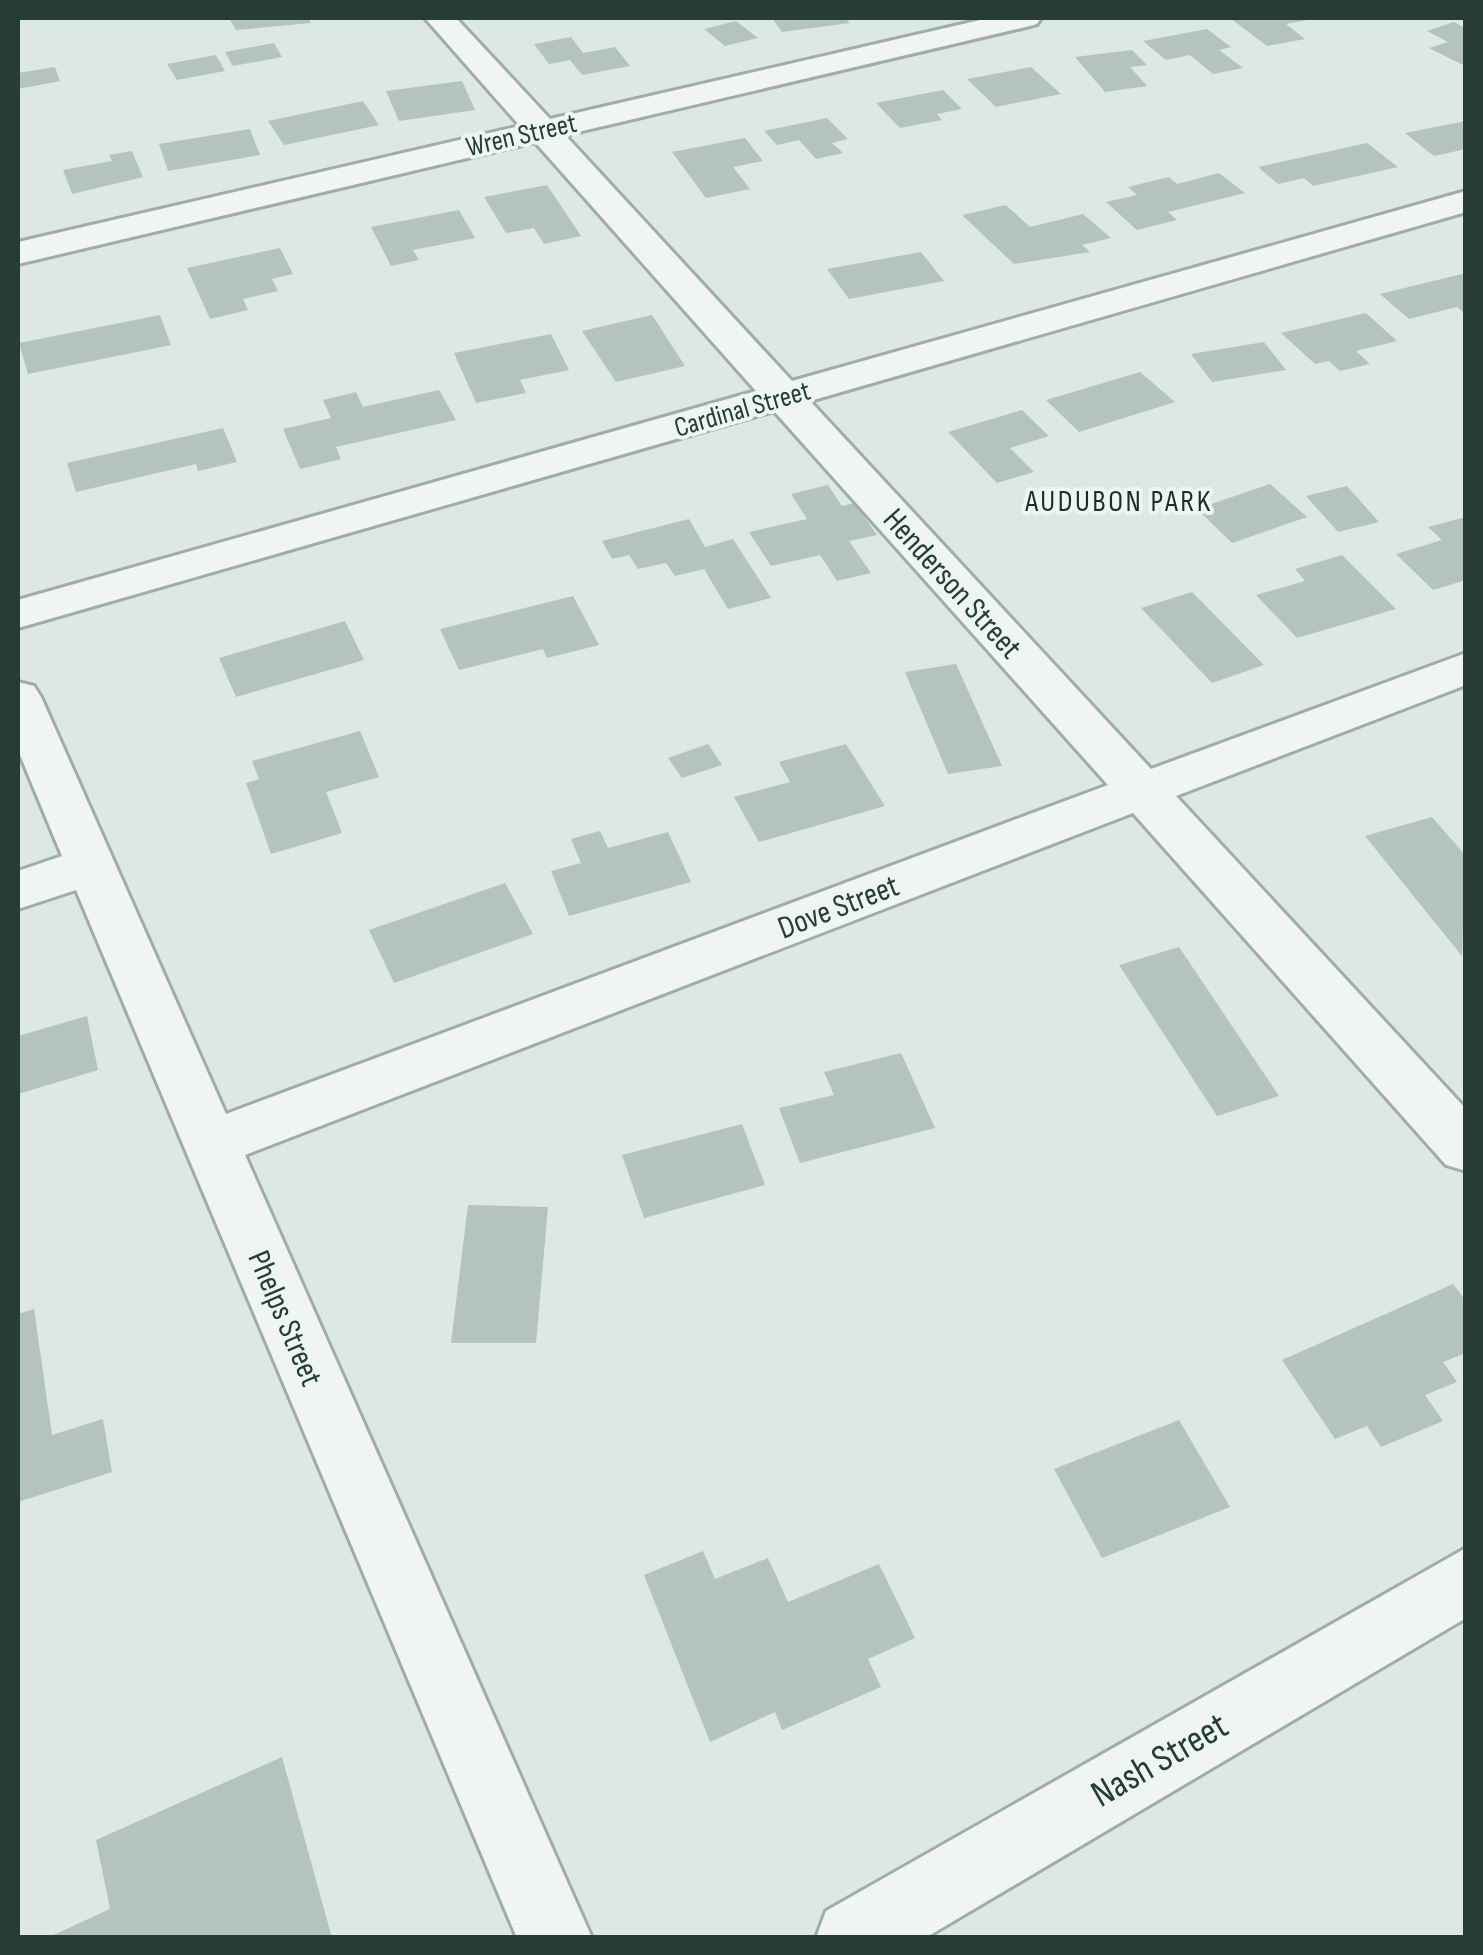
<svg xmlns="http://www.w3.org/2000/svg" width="1483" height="1955" font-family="'Sofia Sans Condensed',sans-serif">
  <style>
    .building { fill: #b5c3bd }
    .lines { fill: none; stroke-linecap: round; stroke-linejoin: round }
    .minor-casing { stroke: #9fada8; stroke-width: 6 }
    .minor { fill: #f0f5f3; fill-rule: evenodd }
    .labels { text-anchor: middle; stroke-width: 8; stroke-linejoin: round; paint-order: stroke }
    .far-street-label { font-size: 28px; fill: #273d34; stroke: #edf5f1 }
    .far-neighbourhood-label { font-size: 30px; letter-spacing: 2.5px; fill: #1a2e26; stroke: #edf5f1 }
    .street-label { font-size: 32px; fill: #273d34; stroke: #edf5f1 }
    .near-street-label { font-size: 38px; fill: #273d34; stroke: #edf5f1 }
  </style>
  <rect width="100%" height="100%" fill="#dde7e3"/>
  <g class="building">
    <polygon points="229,18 308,18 311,23 236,30"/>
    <polygon points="772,18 845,18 850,23 782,32"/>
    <polygon points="1230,18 1312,18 1313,19 1286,24 1305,39 1267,46"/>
    <polygon points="736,21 758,38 725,46 704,29"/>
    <polygon points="1454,22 1466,28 1463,65 1429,48 1448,42 1427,31"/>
    <polygon points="1207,29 1231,47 1219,50 1243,68 1213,74 1190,55 1166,60 1143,41"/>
    <polygon points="571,37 583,53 615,47 630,66 582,75 570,60 549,64 534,44"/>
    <polygon points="274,43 282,57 233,66 225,52"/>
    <polygon points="1132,50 1147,65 1130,67 1147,86 1105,92 1075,57"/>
    <polygon points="216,55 225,71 177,80 167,64"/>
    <polygon points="55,67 60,81 18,89 18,73"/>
    <polygon points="1031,67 1061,94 996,107 967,79"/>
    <polygon points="462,81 475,110 399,121 386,91"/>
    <polygon points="943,90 962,109 937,114 942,120 900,128 876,103"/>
    <polygon points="363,101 379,125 284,145 268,121"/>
    <polygon points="827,118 848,139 832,143 843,153 816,159 799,140 777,145 764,131"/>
    <polygon points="1466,121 1466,149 1434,156 1405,133"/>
    <polygon points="250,129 260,155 168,171 159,144"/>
    <polygon points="745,138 763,161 733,167 750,189 706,198 672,152"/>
    <polygon points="1367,143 1398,167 1313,186 1304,178 1278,184 1258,167"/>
    <polygon points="132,151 143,177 72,194 63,170 112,161 109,155"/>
    <polygon points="1219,173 1245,193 1168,212 1177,220 1137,230 1106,202 1137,195 1128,187 1169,177 1177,184"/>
    <polygon points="547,185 581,236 544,244 534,228 506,233 484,197"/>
    <polygon points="1006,205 1030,227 1083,214 1111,238 1082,245 1090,252 1014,264 962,215"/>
    <polygon points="459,210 475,238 413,250 419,260 391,266 371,227"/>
    <polygon points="280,248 293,274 272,279 278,291 243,299 248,310 210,319 187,268"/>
    <polygon points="921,252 944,281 849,299 827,269"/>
    <polygon points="1466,273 1466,315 1457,307 1409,319 1380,294"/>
    <polygon points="1366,313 1397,341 1356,351 1370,364 1340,371 1329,361 1315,364 1281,333"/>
    <polygon points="160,315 171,345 28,374 19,343"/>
    <polygon points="652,315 685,366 616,382 582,331"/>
    <polygon points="551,334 569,370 520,380 526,393 476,403 454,353"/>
    <polygon points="1264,342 1286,370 1212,382 1191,354"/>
    <polygon points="1140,372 1175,402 1079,432 1046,400"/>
    <polygon points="439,390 456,420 336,447 341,459 300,469 283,429 331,418 323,400 356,392 363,407"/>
    <polygon points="1022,410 1049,436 1010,448 1034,472 997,483 948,432"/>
    <polygon points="223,428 237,462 198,471 196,464 76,492 67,463"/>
    <polygon points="1270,484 1307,517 1232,543 1197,509"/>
    <polygon points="828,485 842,506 855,503 877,535 849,541 871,573 837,581 820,555 771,566 749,532 807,519 791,494"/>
    <polygon points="1347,486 1379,522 1338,532 1306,496"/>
    <polygon points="1466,517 1466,580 1433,590 1396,554 1442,540 1428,527"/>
    <polygon points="689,519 705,547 733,539 771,598 728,609 704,569 675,576 666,563 638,569 629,555 612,559 602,541"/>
    <polygon points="1342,555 1396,609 1297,638 1256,595 1305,581 1295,569"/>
    <polygon points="1192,592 1264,665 1212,683 1141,608"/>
    <polygon points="573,596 599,645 547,658 543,649 459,670 440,629"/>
    <polygon points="345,621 364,660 236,697 219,658"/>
    <polygon points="956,664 1002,766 948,774 905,672"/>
    <polygon points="360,731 379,777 326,792 342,833 271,854 246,783 259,779 252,761"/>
    <polygon points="708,744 722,765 682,778 668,758"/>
    <polygon points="846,744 885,806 759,842 734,797 790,782 779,762"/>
    <polygon points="1432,817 1466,856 1462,956 1365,836"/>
    <polygon points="600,831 608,848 668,832 691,882 569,916 551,871 581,863 571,839"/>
    <polygon points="505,883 533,934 394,983 369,930"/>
    <polygon points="1179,947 1279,1096 1217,1116 1119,965"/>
    <polygon points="87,1016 98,1070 18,1094 18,1036"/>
    <polygon points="901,1053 935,1128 800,1163 779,1108 834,1095 824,1072"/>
    <polygon points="742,1124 765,1185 644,1218 622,1155"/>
    <polygon points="468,1205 548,1207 536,1343 451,1343"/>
    <polygon points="1453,1284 1466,1301 1466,1353 1443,1362 1457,1382 1425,1395 1443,1421 1381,1447 1367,1426 1335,1439 1282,1360"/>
    <polygon points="34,1309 52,1435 103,1419 112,1472 18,1502 18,1314"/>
    <polygon points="1179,1420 1230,1507 1102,1558 1054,1469"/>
    <polygon points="703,1551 715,1579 768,1558 788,1602 879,1564 915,1638 868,1659 881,1687 782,1730 775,1712 710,1742 644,1575"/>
    <polygon points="282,1757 332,1938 47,1938 110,1909 96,1840"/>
  </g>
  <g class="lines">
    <defs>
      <g id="minor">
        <polygon points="425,18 456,18 550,119 989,18 1041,18 1037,24 1026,27 565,135 792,381 1466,191 1466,212 810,401 1151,769 1466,653 1466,685 1176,796 1466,1109 1466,1171 1446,1165 1133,813 245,1155 592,1938 517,1938 76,890 18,909 18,871 62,856 18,750 18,682 34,686 41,697 226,1114 1108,785 774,411 18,628 18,600 756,391 535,142 18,264 18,242 520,126"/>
        <polygon points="1466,1548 1466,1618 925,1938 816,1938 826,1911"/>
      </g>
    </defs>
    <use href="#minor" class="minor-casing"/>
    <use href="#minor" class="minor"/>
  </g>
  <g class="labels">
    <g class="far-street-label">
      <text transform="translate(521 134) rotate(-13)" y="10">Wren Street</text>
      <text transform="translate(742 408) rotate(-16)" y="10">Cardinal Street</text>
    </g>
    <g class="far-neighbourhood-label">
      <text x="1119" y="511">AUDUBON PARK</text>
    </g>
    <g class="street-label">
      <text transform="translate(953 583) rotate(48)" y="11">Henderson Street</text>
      <text transform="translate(838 906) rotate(-21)" y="11">Dove Street</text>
      <text transform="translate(286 1318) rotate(67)" y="11">Phelps Street</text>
    </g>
    <g class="near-street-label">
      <text transform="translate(1159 1759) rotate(-30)" y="13">Nash Street</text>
    </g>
  </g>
  <rect width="1483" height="1955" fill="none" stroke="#273d34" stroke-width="40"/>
</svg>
